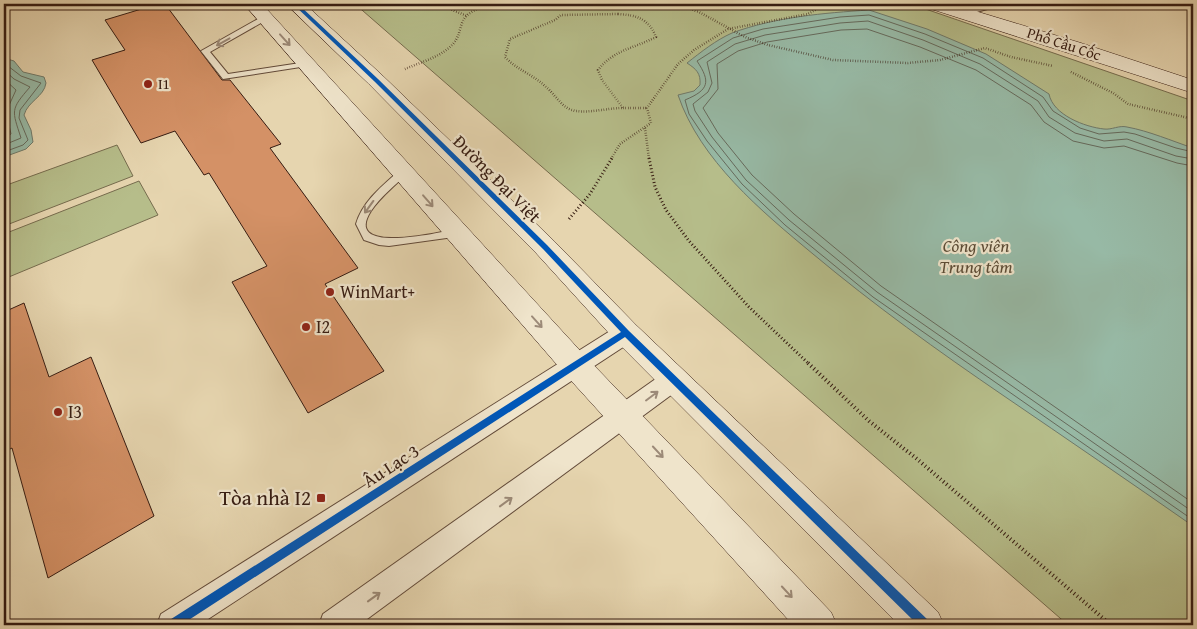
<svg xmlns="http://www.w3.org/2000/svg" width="1197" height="629" font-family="'Gentium Book Plus',serif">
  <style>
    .green { fill: #b6bd8a; stroke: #766c4e }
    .water { fill: #97b9a5; stroke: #707a6a }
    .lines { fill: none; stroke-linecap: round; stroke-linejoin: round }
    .shore { stroke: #666a5c; stroke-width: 1 }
    .building { fill: #d49166; stroke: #361c12 }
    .lane-casing { stroke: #624a39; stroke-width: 2 }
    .street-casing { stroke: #624a39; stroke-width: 2 }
    .secondary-casing { stroke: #361c12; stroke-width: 1 }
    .path-far2 { stroke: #361c12; stroke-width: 2.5; stroke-dasharray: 0.5 2; stroke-linecap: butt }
    .path-far1 { stroke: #361c12; stroke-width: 3; stroke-dasharray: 1 2.5; stroke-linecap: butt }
    .path { stroke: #361c12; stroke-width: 4; stroke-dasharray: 1 3; stroke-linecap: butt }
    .lane { fill: #efe4cb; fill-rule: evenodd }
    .street { fill: #efe4cb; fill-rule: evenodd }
    .secondary { fill: #efe4cb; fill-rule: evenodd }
    .cycleway-casing { stroke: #efe4cb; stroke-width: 3 }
    .cycleway { fill: #0057b8; fill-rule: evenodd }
    .oneway { stroke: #9c8a78 }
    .poi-dot { fill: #8f2418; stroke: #efe4cb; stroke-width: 2 }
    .labels { text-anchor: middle; stroke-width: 4.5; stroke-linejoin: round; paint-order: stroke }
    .far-street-label { font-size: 15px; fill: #361c12; stroke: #efe4cb }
    .far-poi-label { font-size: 15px; fill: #361c12; stroke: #efe4cb; text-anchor: start }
    .street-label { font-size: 18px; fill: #361c12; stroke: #efe4cb }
    .park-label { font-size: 18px; font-style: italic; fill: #5c4c36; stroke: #efe4cb }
    .poi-label { font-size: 18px; fill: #361c12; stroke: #efe4cb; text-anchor: start }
    .near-poi-label { font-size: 21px; fill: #361c12; stroke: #efe4cb; text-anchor: end }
  </style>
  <rect width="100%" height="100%" fill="#e6d5af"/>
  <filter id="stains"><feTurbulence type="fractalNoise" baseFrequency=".004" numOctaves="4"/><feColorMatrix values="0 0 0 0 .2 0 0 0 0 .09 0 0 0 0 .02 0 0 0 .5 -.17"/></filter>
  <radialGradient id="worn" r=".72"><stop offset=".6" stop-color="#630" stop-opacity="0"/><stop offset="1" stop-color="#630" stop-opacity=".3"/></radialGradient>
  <g class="green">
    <polygon points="355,4 911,4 1193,101 1193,625 1068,625"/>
    <polygon points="117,145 133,176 4,226 4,186"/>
    <polygon points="139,181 158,215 4,279 4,234"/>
  </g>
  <g class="water">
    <path d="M 869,10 L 927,29 L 986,54 L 1049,94 C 1053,115 1085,127 1104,129 C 1112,130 1119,125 1127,127 C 1149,131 1172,141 1193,148 L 1193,526 C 1130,482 1067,439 1004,396 C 938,351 874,305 813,254 C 761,211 700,160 678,95 L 694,91 L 700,85 C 701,73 696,69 687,63 C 701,52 716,40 732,33 C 775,17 824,13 869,10 Z"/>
    <path d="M 4,58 L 14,61 L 23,72 L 44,77 L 46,83 C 44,97 28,101 24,115 L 31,130 L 33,142 L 26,149 L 4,157 Z"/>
  </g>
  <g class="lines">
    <g class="shore">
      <polyline points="4,63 21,76 41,83 20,110 19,118 28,140 23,145 4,152"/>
      <path d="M 4,70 L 14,79 L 30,87 C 10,110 12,110 21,138 L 4,145"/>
      <polyline points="4,79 16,90 6,112 11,134 4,138"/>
      <path d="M 1193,152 L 1176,148 L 1135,134 L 1124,132 L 1099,134 L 1080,128 L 1053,111 L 1043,97 L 983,58 L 925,34 L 869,15 L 840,17 L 763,29 L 733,38 L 697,61 C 711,82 709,90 685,100 L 689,114 L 707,141 L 742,184 L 785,225 L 873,297 L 1193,520"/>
      <polyline points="1193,159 1176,156 1127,139 1104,141 1075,133 1049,117 1038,101 980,64 923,40 868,21 840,23 765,35 735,44 707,62 712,83 708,92 693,104 695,111 712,137 746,180 789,220 877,292 1193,512"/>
      <polyline points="1193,166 1177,163 1124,146 1104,148 1073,141 1044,122 1031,105 976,70 920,47 867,29 841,30 767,42 738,51 717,64 718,89 703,108 718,133 752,175 794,214 881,286 1193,503"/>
    </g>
  </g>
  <g class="building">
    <polygon points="158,4 165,4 222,80 230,80 281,144 270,148 358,268 325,284 384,371 308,413 232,282 267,266 209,173 204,175 175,131 141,143 92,60 125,50 105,20"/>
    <polygon points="24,303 49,377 91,357 154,516 48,578 12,448 4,452 4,312"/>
  </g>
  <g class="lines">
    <defs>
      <g id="lane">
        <polygon points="994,4 1005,4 966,15 962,13"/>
        <polygon points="265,15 268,15 268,19 210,52 228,74 307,62 311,64 307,66 223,79 201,51"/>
        <path d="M 403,169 L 408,172 L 406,174 C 395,186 380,197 371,211 C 342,256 441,232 457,229 L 461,230 L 462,233 L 461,236 L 389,246 L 379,245 L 364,240 L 356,224 C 363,201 382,186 400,170 Z"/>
      </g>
      <g id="street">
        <polygon points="626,324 634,326 637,333 634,340 199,625 157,625 161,614 618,326"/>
        <polygon points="673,370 682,373 685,380 682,387 359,625 319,625 323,614 664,373"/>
      </g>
      <g id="secondary">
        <polygon points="244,4 262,4 585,356 831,612 837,625 793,625 565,374"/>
        <polygon points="286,4 305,4 383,76 554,241 636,325 938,612 944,625 899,625 616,341 536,253 369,84"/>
        <polygon points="925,4 952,4 1081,43 1193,80 1193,93 928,8"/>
      </g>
    </defs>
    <use href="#lane" class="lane-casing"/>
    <use href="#street" class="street-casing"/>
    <use href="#secondary" class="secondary-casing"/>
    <g class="path-far2">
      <polyline points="385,4 440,5 467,16"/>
      <polyline points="676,4 699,12 745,37 768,45 833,60 908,63 940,60 985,48 1011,57 1053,66"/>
      <path d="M 618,14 C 637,15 649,19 656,37 C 635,48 613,50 598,70 L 602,80 L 623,108 C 608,108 591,113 576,111 C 562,109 556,95 546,87 C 534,75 517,70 505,57 L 510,39 L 555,20 L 561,15 Z"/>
      <path d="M 405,69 C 421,62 441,57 453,44 C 458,38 459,33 461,26 C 466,7 487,7 503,4"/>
      <polyline points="1071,72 1113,93 1128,104 1193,119"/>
      <polyline points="623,108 647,108"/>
      <polyline points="645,128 649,159"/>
      <polyline points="611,159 620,144 651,123 647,108 678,64 694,50 728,29 808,14 817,9 817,4"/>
    </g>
    <g class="path-far1">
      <polyline points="649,158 655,187 666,210 689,241 749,307 809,364"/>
      <polyline points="569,219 590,194 612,158"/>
    </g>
    <polyline class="path" points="808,363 869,421 917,459 1111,625"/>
    <use href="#lane" class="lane"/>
    <use href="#street" class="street"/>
    <use href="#secondary" class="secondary"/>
    <defs>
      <polygon id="cycleway" points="293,4 298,4 378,79 547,245 629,331 929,621 930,625 918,625 625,337 181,625 167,625 168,621 621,332 543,249 374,81"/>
    </defs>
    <use href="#cycleway" class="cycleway-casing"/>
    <use href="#cycleway" class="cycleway"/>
  </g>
  <defs><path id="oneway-shaft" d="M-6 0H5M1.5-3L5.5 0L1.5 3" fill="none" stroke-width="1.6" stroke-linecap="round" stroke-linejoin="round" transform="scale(1.25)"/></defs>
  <g class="oneway">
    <use href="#oneway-shaft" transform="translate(285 40) rotate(48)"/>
    <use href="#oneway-shaft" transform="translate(223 42) rotate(151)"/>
    <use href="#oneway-shaft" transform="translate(428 201) rotate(49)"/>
    <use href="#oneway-shaft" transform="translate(369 207) rotate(126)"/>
    <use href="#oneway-shaft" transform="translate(537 322) rotate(48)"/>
    <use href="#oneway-shaft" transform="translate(652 396) rotate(-37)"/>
    <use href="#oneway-shaft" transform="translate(658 452) rotate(47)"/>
    <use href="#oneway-shaft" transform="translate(506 502) rotate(-36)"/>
    <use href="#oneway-shaft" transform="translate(787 592) rotate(47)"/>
    <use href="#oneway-shaft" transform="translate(374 597) rotate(-36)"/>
  </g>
  <g class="poi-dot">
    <circle cx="148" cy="84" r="5"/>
    <circle cx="330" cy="292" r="5"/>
    <circle cx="306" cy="327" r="5"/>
    <circle cx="58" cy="412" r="5"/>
    <rect x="316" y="493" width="10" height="10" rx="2.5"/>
  </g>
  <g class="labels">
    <g class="far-street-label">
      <text transform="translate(1064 44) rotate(18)" y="5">Phố Cầu Cốc</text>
    </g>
    <g class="far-poi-label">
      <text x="158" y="89">I1</text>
    </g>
    <g class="street-label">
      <text transform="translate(497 179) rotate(45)" y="6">Đường Đại Việt</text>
      <text transform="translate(391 466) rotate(-33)" y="6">Âu Lạc 3</text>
    </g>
    <g class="park-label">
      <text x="976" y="252">Công viên<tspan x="976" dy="21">Trung tâm</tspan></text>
    </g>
    <g class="poi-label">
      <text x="340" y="298">WinMart+</text>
      <text x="316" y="333">I2</text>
      <text x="68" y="418">I3</text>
    </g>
    <g class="near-poi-label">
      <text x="311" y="505">Tòa nhà I2</text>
    </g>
  </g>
  <rect width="1197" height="629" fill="none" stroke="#e6d5af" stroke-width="20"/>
  <rect x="5" y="5" width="1187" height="619" fill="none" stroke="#361c12" stroke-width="2.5"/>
  <rect x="10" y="10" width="1177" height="609" fill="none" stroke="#361c12"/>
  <rect width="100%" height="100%" filter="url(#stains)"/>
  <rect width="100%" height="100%" fill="url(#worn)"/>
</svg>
